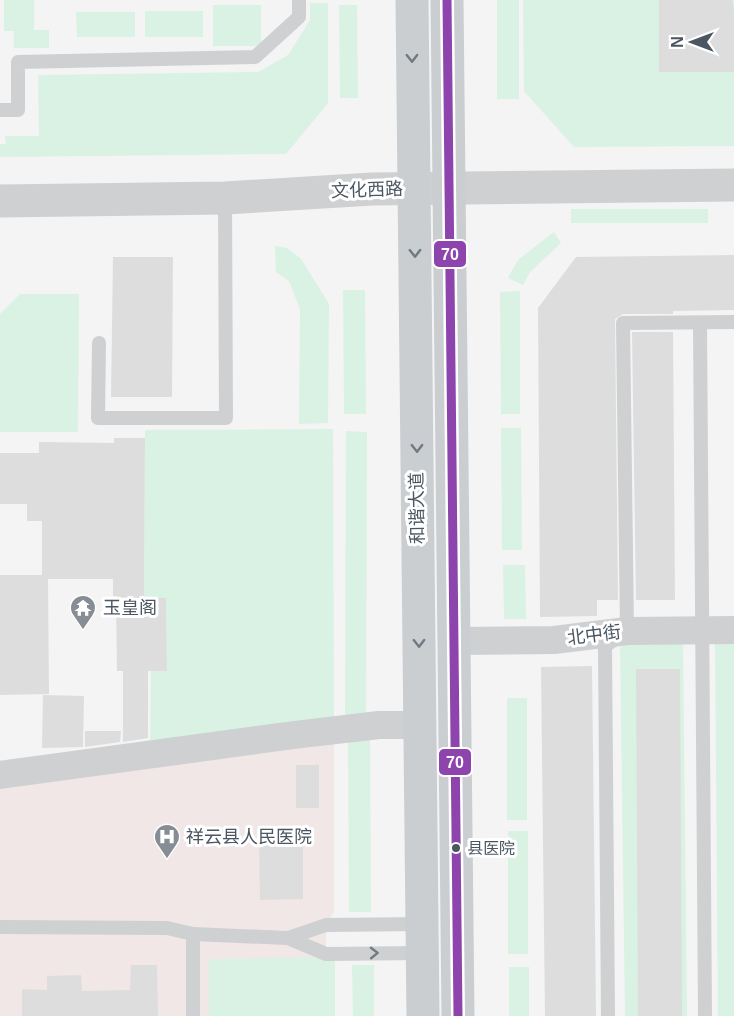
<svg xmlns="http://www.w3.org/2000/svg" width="734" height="1016" font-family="Arial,'Noto Sans SC',sans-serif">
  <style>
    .medical { fill: #f1e7e6 }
    .green { fill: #d9f2e3 }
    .building { fill: #ddddde }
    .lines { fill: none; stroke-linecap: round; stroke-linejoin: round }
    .service { stroke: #ced0d2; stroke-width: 14 }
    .minor { stroke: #ced0d2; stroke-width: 28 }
    .tertiary { stroke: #ced0d2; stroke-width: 33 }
    .primary { stroke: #caced1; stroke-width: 33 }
    .bus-1-casing { stroke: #fff; stroke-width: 14 }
    .bus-1 { stroke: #8e44ad; stroke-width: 9 }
    .oneway { stroke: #707a83 }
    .oneway2 { stroke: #727b83 }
    .bus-dot { fill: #4a5661; stroke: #fff; stroke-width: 2 }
    .labels { text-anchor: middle; stroke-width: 6; stroke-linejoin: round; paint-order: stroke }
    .bus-label { font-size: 16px; fill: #4a5661; stroke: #fff; text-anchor: start }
    .street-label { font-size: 18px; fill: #4a5661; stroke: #fff }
    .poi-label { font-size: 18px; fill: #4a5661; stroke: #fff; text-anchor: start }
    .line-badge { stroke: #fff; stroke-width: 2 }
    .badge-label { font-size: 16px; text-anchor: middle; font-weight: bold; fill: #fff }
  </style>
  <rect width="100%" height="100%" fill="#f4f4f4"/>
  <polygon class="medical" points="334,741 334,912 326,925 326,953 335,1016 0,1016 0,788"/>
  <g class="green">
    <polygon points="4,0 34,0 34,30 49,30 49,48 14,48 14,31 4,31"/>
    <rect x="497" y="0" width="22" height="99"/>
    <polygon points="523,0 734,0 734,146 574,147 524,91"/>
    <polygon points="310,3 328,3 328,103 286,154 0,157 0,144 6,144 5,136 39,136 38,75 258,72 288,55 310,20"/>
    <rect x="213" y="5" width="48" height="41"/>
    <polygon points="339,5 357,5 358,98 340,98"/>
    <rect x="145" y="11" width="58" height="26"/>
    <polygon points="76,12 135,12 135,37 77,37"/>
    <rect x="571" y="209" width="137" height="14"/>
    <polygon points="554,232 561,243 530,272 523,285 508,278 518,260"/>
    <polygon points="275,246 287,248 301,259 329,304 328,423 299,424 300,309 289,281 276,272"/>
    <polygon points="343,290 365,290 366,414 344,414"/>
    <polygon points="520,291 520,414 501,414 500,292"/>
    <polygon points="20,294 79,294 78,432 0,432 0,314"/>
    <polygon points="501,428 521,428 522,550 502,550"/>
    <polygon points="333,429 334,717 150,747 151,671 167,671 166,599 144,597 145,430"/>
    <polygon points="346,431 367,432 366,716 345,716"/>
    <polygon points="503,565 525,565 526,619 504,619"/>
    <polygon points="683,640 687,1016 625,1016 620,641"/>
    <polygon points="734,641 734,1016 718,1016 715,642"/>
    <rect x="507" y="698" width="20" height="122"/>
    <polygon points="348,738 370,738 371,912 349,912"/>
    <rect x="508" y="831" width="20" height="123"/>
    <polygon points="335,957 335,1016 209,1016 209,959"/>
    <polygon points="352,965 374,965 374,1016 353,1016"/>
    <rect x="509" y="967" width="20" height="49"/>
  </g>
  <g class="building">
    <polygon points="659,0 732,0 734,12 734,72 659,72"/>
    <polygon points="734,255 734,310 673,311 673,314 623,314 615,319 618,600 597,600 597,616 540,617 538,308 576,257"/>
    <polygon points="113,257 173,257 172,397 111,397"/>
    <polygon points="632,332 673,332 675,600 636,600"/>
    <polygon points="114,438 145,438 144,598 166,598 167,671 148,671 148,738 123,742 123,671 117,671 116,596 113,596 113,579 48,579 49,694 0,695 0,575 42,575 42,521 27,521 27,504 0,504 0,453 39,453 39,442 114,443"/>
    <polygon points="592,666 596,1016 545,1016 541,667"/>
    <polygon points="636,669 680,669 682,1016 638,1016"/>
    <polygon points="43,695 84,696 83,747 42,748"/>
    <polygon points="85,731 121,731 120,742 85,747"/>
    <rect x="296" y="765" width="23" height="43"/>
    <polygon points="259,830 303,830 303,899 260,900"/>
    <polygon points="131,965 157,965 158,1016 22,1016 22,989 47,990 47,976 81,975 82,991 130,990"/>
  </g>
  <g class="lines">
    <g class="service">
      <polyline points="0,110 18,110 18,62 255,57 299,17 299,0"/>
      <polyline points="700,323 705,1016"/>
      <polyline points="99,343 98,418 226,418 225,198"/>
      <polyline points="0,927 167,928 193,934 288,938 326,954 422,953"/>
      <polyline points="193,934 193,1016"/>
      <polyline points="288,938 326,925 422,924"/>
      <polyline points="608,1016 605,646 627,631 623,323 734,322"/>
    </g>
    <g class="minor">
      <polyline points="454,641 554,640 627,631 734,630"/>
      <polyline points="0,775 294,735 379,725 420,725"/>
    </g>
    <polyline class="tertiary" points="0,201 225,198 372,189 734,185"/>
    <g class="primary">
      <polyline points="412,0 423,1016"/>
      <polyline points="447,0 458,1016"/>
    </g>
    <defs>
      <polyline id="bus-1" points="447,0 458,1016"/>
    </defs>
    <use href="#bus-1" class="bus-1-casing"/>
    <use href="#bus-1" class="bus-1"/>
  </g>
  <defs><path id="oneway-chevron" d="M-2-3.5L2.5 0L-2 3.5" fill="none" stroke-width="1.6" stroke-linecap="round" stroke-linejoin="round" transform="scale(1.5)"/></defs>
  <g class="oneway">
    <use href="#oneway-chevron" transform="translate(412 58) rotate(89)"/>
    <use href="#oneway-chevron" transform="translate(415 253) rotate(89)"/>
    <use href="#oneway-chevron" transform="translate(417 448) rotate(89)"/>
    <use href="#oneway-chevron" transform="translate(419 643) rotate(89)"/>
  </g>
  <use class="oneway2" href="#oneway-chevron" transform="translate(374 953) rotate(-1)"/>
  <defs>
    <symbol id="temple-pin" viewBox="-11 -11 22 30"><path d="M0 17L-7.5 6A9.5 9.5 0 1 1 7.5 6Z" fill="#868d94" stroke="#fff"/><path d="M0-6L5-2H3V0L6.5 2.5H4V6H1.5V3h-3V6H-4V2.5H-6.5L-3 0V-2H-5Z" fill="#fff"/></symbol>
    <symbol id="hospital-pin" viewBox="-11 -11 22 30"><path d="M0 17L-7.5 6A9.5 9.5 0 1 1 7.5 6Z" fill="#868d94" stroke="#fff"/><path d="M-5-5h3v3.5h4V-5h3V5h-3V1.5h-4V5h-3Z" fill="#fff"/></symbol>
  </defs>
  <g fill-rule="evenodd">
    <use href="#temple-pin" x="68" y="593" width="30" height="40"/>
    <use href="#hospital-pin" x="152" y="822" width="30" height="40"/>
  </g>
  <circle class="bus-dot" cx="456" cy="848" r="5"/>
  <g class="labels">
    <g class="bus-label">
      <text x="467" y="854">县医院</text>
    </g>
    <g class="street-label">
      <text transform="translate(367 190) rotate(-2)" y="6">文化西路</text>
      <text transform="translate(417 508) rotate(-91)" y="6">和谐大道</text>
      <text transform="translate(594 635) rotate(-7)" y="6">北中街</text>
    </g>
    <g class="poi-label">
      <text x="103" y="614">玉皇阁</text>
      <text x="186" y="843">祥云县人民医院</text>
    </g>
  </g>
  <g class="line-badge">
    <rect x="433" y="240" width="34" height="28" rx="6" fill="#8e44ad"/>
    <rect x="438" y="748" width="34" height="28" rx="6" fill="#8e44ad"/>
  </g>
  <g class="badge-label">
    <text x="450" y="260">70</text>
    <text x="455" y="768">70</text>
  </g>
  <g transform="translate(692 42) rotate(270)" stroke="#ffffff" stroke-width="4.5" paint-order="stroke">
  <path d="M0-4.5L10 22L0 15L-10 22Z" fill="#4a5661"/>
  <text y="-9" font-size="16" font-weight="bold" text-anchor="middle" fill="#4a5661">N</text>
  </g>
</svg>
